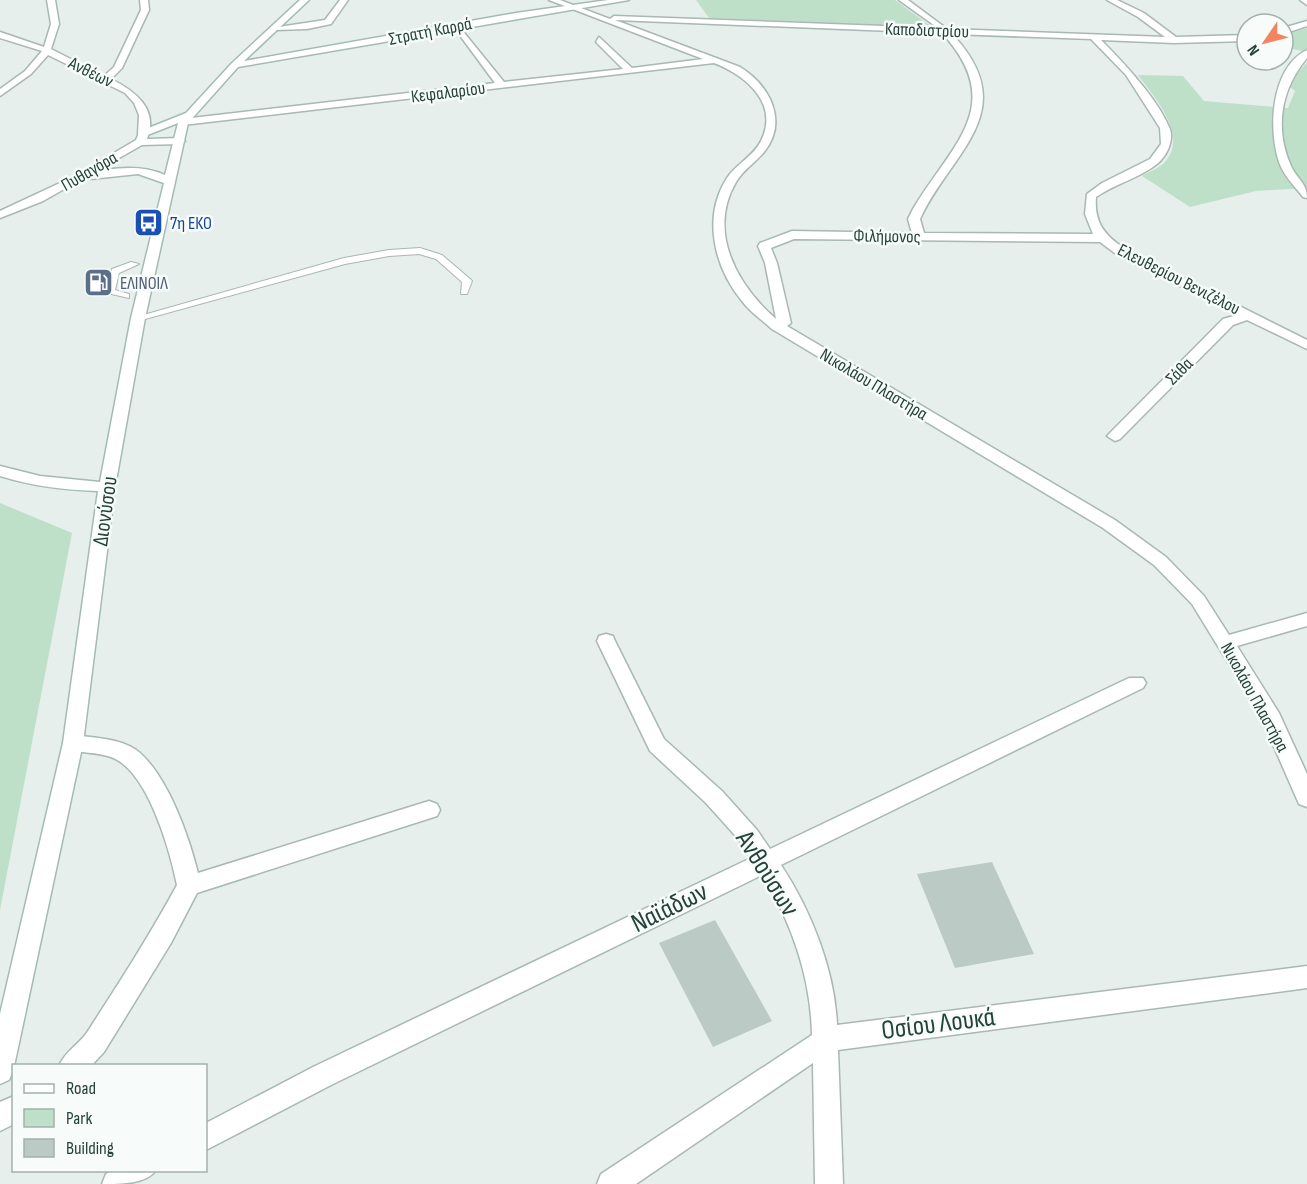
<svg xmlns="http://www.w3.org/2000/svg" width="1307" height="1184" font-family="'Sofia Sans Condensed',sans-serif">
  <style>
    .green { fill: #bfe0c8 }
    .building { fill: #bbcac4 }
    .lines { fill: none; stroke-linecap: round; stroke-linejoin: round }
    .lane-casing { stroke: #a8b8b2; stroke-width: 2 }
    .street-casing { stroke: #a8b8b2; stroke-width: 3 }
    .secondary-casing { stroke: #a4bbb3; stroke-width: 3 }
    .lane { fill: #fff; fill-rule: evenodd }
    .street { fill: #fff; fill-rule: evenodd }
    .secondary { fill: #fff; fill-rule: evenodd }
    .labels { text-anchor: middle; stroke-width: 5; stroke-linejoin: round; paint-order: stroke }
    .far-street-label { font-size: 18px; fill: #24423a; stroke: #f7fbf9 }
    .far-transit-label { font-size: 18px; fill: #164399; stroke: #f7fbf9; text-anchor: start }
    .far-service-label { font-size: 18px; fill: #4e5e75; stroke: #f7fbf9; text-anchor: start }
    .street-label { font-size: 22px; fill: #24423a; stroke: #f7fbf9 }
    .near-street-label { font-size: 27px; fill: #24423a; stroke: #f7fbf9 }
  </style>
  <rect width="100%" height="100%" fill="#e6efeb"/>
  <g class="green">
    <polygon points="696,0 895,0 932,27 709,18"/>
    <polygon points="1307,28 1307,52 1283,47 1283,35"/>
    <path d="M 1307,62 L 1307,188 L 1256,191 L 1190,207 L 1142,176 C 1148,172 1157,169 1163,164 C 1191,137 1154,97 1138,75 L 1183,76 L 1204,101 L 1288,108 L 1295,91 L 1287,85 Z"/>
    <polygon points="0,503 72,533 0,910"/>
  </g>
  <g class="building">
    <polygon points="109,272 104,293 86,295 90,274"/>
    <polygon points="992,862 1034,954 955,968 917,874"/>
    <polygon points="715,920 772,1021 713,1047 659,943"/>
  </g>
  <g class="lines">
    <defs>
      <g id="lane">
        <polygon points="420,248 442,255 470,279 472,281 467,294 461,294 462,282 436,259 419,254 389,256 345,264 138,321 133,318 344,258 389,250"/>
        <polygon points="131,262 139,264 119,273 115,290 129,294 129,298 107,293 105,291 112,269"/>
      </g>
      <g id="street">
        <path d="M 47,0 L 55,0 L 59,24 L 51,49 L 104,76 L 114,67 L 141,10 L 140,0 L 148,0 L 149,10 L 122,68 L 111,79 C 135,91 159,109 147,139 L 180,138 L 185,141 L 180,144 L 142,145 L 43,201 L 0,218 L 0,211 L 77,175 L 136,140 L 138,135 L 139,115 L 134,103 L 125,93 L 48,55 L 31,74 L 0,96 L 0,89 L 25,71 L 42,51 L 0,38 L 0,32 L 44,47 L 51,24 Z"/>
        <polygon points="340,0 348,0 331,24 307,29 276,30 272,28 325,20"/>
        <path d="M 549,0 L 560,0 L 610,19 L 614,16 L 938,28 L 899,0 L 908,0 L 947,29 L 1165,37 L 1138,17 L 1107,0 L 1117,0 L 1144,13 L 1176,37 L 1247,35 L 1247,41 L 1174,43 L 1101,40 C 1123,62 1157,98 1169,127 C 1175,139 1167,156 1157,164 C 1139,178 1115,184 1096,197 C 1094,222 1104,235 1124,248 L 1307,340 L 1307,349 L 1247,320 L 1233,325 L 1120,439 L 1115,441 L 1107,436 L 1223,319 L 1237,315 L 1116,254 L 1100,242 L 794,239 L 771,248 L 777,263 L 791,323 L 787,326 L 1115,520 L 1166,557 L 1204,596 L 1229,635 L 1307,613 L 1307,626 L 1237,646 L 1279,713 L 1307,774 L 1307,807 L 1299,804 L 1260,715 L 1192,604 L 1154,565 L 1103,528 L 772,329 C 762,320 750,312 742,301 C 714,267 702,217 727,178 C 736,164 754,156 761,141 C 780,103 745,75 714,63 L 183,125 L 178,122 L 183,119 L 495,83 L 453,26 L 457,24 L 504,82 L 623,69 L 596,42 L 599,37 L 632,68 L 703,59 ZM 615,20 L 942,33 C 1009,106 950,146 913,209 L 908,219 L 912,233 L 792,231 L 760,243 L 758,246 L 765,263 L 776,319 C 737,285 707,232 736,182 C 743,170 756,162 764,152 C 789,121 769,85 740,67 ZM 952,34 L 1091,39 L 1126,75 L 1160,128 L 1161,144 L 1150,159 L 1102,183 L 1087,194 L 1085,214 L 1093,234 L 924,233 L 920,219 C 950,153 1025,111 952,34 Z"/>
        <polygon points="1300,0 1307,0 1307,5"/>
        <polygon points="1307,21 1307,26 1283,34 1283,28"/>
        <path d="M 1307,50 L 1307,58 C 1281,89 1274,128 1291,166 C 1297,179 1307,183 1307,198 L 1303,197 C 1296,188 1286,178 1281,167 C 1267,135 1270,67 1307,50 Z"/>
        <path d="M 606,634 L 613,636 L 615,641 L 664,739 L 722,791 L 757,830 L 770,849 L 1129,678 L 1143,678 L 1146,683 L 1143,688 L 781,865 C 811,910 835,971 837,1025 L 1307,966 L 1307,988 L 838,1050 L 843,1184 L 815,1184 L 813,1063 L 636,1184 L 597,1184 L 601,1174 L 812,1035 C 811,979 792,922 762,875 L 331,1085 L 206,1150 L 206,1123 L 313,1067 L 751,858 L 741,842 L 706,803 L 650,751 L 597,641 L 599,636 Z"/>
        <path d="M 73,735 C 94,738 123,738 140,753 C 169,779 189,837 198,873 L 429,801 L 437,804 L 440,810 L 437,816 L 197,893 L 171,943 L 104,1052 L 91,1066 L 59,1066 C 65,1051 80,1044 88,1031 C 119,983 150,935 177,885 C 170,851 148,770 111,757 C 97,752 80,753 66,749 L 63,743 L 66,737 Z"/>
        <polygon points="14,1096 14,1124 0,1131 0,1102"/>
        <path d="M 113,1170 L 156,1170 C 147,1184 121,1184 102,1184 L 106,1174 Z"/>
      </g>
      <path id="secondary" d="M 300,0 L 309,0 L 244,61 L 516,13 L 608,0 L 629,0 L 238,67 L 188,123 L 145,318 L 115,487 L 83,743 L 13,1071 L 9,1080 L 0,1084 L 0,1014 L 63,743 L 98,491 C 65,490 32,486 0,476 L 0,466 L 40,476 L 100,482 L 131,318 L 164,183 L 138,174 L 81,180 L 76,177 L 81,174 C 110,169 138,163 165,175 L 178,123 L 145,136 L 140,133 L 141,131 L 186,113 L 232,63 Z"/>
    </defs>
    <use href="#lane" class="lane-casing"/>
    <use href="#street" class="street-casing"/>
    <use href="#secondary" class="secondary-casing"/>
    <use href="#lane" class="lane"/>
    <use href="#street" class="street"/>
    <use href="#secondary" class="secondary"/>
  </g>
  <defs>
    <symbol id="bus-square" viewBox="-11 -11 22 22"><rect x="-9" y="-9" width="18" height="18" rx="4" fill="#1a4fb4" stroke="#f7fbf9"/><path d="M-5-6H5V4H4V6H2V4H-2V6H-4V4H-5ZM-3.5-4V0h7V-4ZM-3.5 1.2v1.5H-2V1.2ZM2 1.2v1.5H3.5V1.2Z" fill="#fff"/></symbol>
    <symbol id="fuel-square" viewBox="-11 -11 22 22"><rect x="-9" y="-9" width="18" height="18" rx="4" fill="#5c6f8a" stroke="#f7fbf9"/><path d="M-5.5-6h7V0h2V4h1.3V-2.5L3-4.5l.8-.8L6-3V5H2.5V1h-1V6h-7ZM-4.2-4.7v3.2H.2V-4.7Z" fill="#fff"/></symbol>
  </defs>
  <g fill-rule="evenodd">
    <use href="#bus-square" x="132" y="206" width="33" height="33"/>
    <use href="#fuel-square" x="82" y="266" width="33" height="33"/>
  </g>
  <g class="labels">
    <g class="far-street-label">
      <text transform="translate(927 30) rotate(2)" y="6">Καποδιστρίου</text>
      <text transform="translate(430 31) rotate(-11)" y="6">Στρατή Καρρά</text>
      <text transform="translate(91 72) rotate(26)" y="6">Ανθέων</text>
      <text transform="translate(448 92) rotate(-7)" y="6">Κεφαλαρίου</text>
      <text transform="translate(89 171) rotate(-30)" y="6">Πυθαγόρα</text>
      <text transform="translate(887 236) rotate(1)" y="6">Φιλήμονος</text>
      <text transform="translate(1179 279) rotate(27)" y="6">Ελευθερίου Βενιζέλου</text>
      <text transform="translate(1179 371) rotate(-45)" y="6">Σάθα</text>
      <text transform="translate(874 384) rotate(31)" y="6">Νικολάου Πλαστήρα</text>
      <text transform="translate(1255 697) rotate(61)" y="6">Νικολάου Πλαστήρα</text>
    </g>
    <g class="far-transit-label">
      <text x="170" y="229">7η ΕΚΟ</text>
    </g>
    <g class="far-service-label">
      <text x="120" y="289">ΕΛΙΝΟΙΛ</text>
    </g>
    <g class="street-label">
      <text transform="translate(104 511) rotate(-82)" y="8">Διονύσου</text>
    </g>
    <g class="near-street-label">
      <text transform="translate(768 873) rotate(58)" y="9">Ανθούσων</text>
      <text transform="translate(669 907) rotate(-26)" y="9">Ναϊάδων</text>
      <text transform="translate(938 1023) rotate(-7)" y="9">Οσίου Λουκά</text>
    </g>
  </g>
  <rect x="12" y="1064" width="195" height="108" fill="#f7fbf9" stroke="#a3b1ad" stroke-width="1.5"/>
  <rect x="24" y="1084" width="30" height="9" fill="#ffffff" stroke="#a3b1ad" stroke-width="1.5"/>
  <text x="66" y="1094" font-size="18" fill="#24423a">Road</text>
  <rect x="24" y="1109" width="30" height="18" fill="#bfe0c8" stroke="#a3b1ad" stroke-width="1.5"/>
  <text x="66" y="1124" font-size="18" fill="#24423a">Park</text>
  <rect x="24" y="1139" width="30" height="18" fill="#bbcac4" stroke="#a3b1ad" stroke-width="1.5"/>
  <text x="66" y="1154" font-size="18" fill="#24423a">Building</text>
  <g transform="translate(1265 42) rotate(235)"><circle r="28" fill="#f7fbf9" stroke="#a3b1ad" stroke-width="1.5"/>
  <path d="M0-4.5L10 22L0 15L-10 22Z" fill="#f4845f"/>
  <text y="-9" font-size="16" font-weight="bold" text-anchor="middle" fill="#24423a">N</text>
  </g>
</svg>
